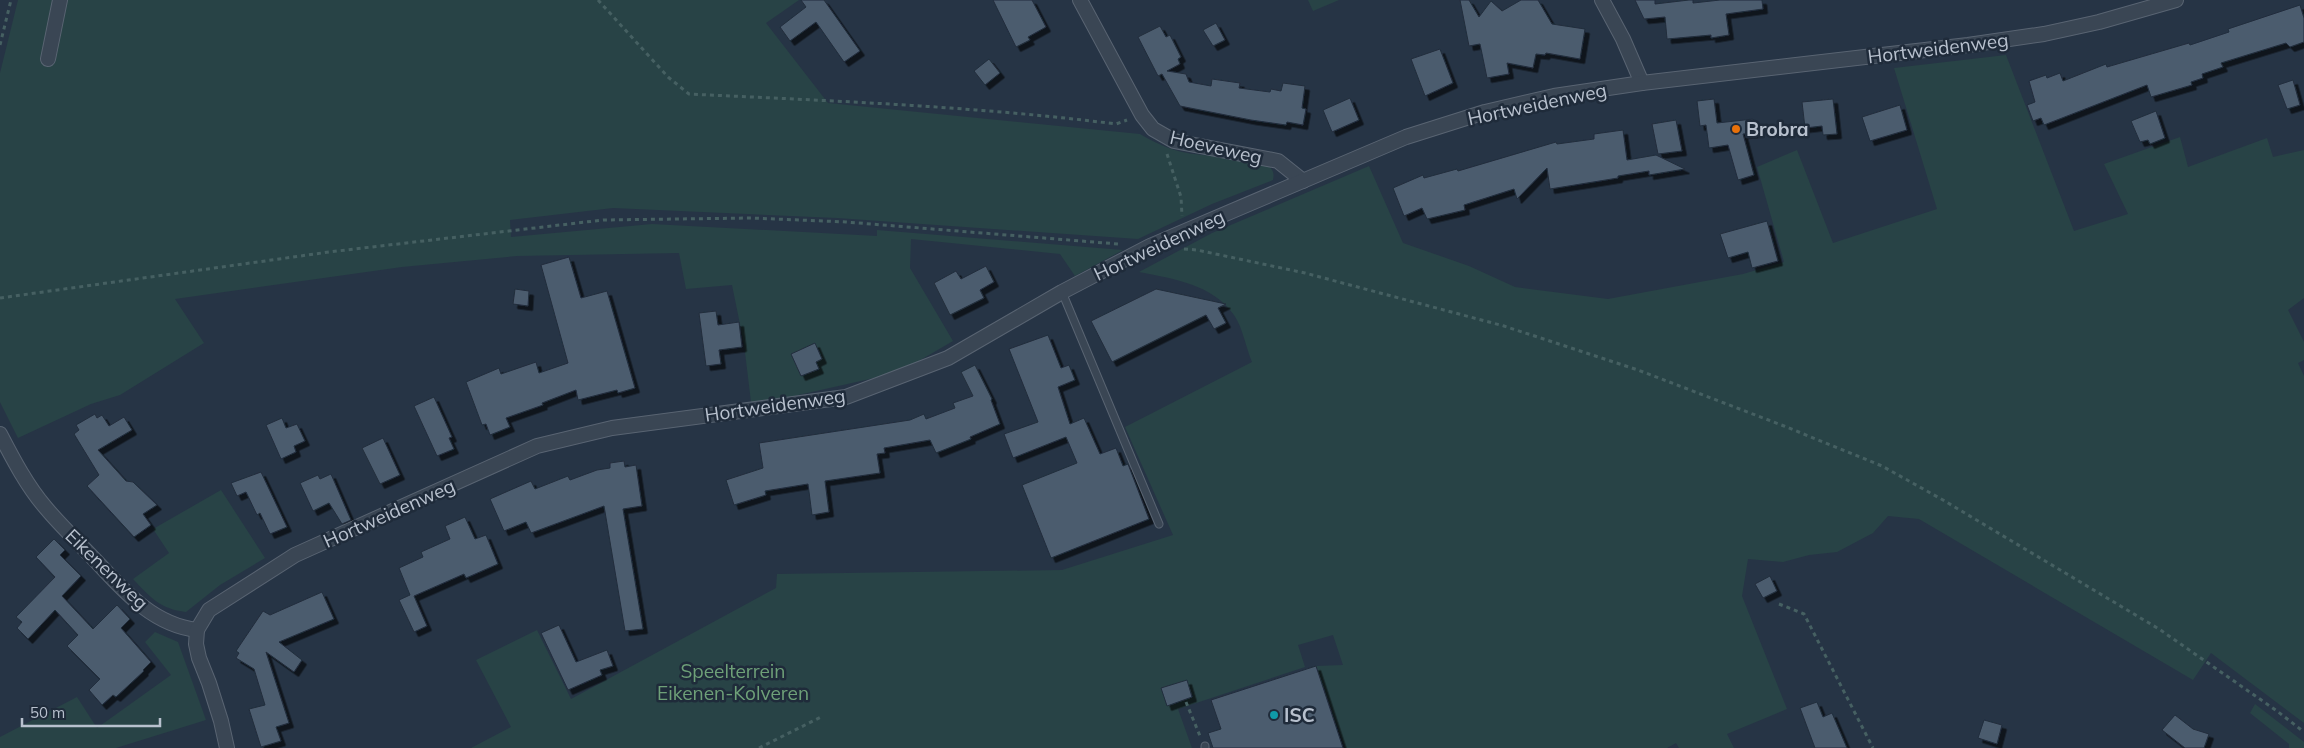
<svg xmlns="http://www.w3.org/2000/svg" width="2304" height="748" font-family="Mulish,sans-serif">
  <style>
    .green { fill: #284346 }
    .building { fill: #4c5b6e; stroke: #212d3c; filter: url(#shadow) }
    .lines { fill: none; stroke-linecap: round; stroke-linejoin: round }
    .lane-casing { stroke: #596472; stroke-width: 9 }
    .street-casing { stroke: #596472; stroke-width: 16 }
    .path { stroke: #466062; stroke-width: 3; stroke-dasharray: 4 4; stroke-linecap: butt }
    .lane { stroke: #3a4654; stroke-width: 7 }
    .street { stroke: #3a4654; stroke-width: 14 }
    .food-dot { fill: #e8710a; stroke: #1f2b3a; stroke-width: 2 }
    .culture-dot { fill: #0f9aa8; stroke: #1f2b3a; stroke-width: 2 }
    .labels { text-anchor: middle; stroke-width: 5; stroke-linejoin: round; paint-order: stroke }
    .street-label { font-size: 19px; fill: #b8c1ce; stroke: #1f2b3a }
    .poi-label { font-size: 19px; font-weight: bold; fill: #b8c1ce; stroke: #1f2b3a; text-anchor: start }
    .park-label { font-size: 19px; fill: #6ea078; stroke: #1f2b3a }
  </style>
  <defs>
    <filter id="shadow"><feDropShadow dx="4.5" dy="4.5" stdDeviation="0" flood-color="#0009"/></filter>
  </defs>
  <rect width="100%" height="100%" fill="#263445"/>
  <g class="green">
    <path d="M 18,0 L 799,0 L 766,23 L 828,103 L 1140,134 C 1154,142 1166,148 1182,152 C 1202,157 1255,156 1269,167 C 1274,170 1274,175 1273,180 L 1212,204 L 1138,239 L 837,218 L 613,208 L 510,220 L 511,237 L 652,224 L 877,236 L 877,230 L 1123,250 L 1075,276 L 1060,254 L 911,239 L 910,268 L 953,341 L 917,362 L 883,376 L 785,398 L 751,402 L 744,344 L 732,285 L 686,289 L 679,253 L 517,256 L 402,267 L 175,299 L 204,343 L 120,395 L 91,404 L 18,438 L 0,402 L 0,73 Z"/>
    <polygon points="1308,0 1339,0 1313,11"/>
    <path d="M 2006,55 L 2074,231 L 2128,214 L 2104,164 L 2180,137 L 2188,167 L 2267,138 L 2273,157 L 2304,150 L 2304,298 L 2288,310 L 2304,342 L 2304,360 L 2298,363 L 2304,376 L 2304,723 L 2211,653 L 2193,680 L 1919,519 L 1888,516 L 1873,533 L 1837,552 L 1809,555 L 1783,562 L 1748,559 L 1742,596 L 1787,709 L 1727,734 L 1734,748 L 1679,748 L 1676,743 L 1667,748 L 1345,748 L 1316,666 L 1343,665 L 1333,635 L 1298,645 L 1305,667 L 1178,709 L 1192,748 L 471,748 L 511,727 L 476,660 L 537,630 L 571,699 L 776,588 L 777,574 L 1062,570 L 1173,535 L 1125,427 L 1252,362 C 1246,348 1243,328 1234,315 C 1212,284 1174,279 1139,272 L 1212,233 L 1369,166 L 1403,243 L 1469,266 L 1515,287 L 1608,299 L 1743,274 L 1784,262 L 1757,167 L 1797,150 L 1833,243 L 1937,209 L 1894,68 Z"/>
    <path d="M 221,490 L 265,558 L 220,585 L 186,612 C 160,609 150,597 133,579 L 169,553 L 153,529 Z"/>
    <polygon points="155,632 178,642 206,720 116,748 0,748 0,737 77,697 97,728 171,675 145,642"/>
    <polygon points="2255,704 2304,742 2304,748 2289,748 2289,744 2250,713"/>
  </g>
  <g class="building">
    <polygon points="801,0 824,0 860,51 844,62 816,22 790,41 780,27 806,7"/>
    <polygon points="993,0 1032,0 1046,27 1028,37 1030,40 1016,47"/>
    <polygon points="1460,0 1469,0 1479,17 1491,1 1502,11 1521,0 1538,0 1552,24 1585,29 1580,59 1546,53 1545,55 1536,54 1533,68 1507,63 1509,74 1487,78 1480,44 1469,46"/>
    <polygon points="1635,0 1655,0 1655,4 1689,0 1693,0 1693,3 1720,0 1762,0 1763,9 1726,14 1729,35 1711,38 1711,35 1667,39 1665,17 1644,19"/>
    <polygon points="2300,5 2304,18 2304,42 2290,47 2286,43 2221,63 2223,67 2202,74 2203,78 2191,82 2192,85 2151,97 2147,85 2044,125 2041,118 2033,121 2027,105 2035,102 2029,81 2046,75 2047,78 2060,73 2063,81 2106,64 2107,67 2189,43 2190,45 2229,32 2228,29"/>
    <polygon points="1216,23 1225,40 1213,46 1203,30"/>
    <polygon points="1160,26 1166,37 1170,35 1181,57 1178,59 1180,64 1167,71 1186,74 1189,82 1211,86 1212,79 1240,83 1239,88 1270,92 1271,89 1281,91 1283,83 1305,86 1302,108 1306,109 1303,125 1287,122 1286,125 1251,120 1180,106 1162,74 1158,76 1138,37"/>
    <polygon points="1440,49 1453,83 1425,96 1411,59"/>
    <polygon points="989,59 1000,73 985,85 974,71"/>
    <polygon points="2293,80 2300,105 2287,109 2278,85"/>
    <polygon points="1350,98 1359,120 1332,132 1323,110"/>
    <polygon points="1714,99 1717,123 1753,119 1754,133 1743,134 1754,175 1738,180 1728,145 1709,148 1706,125 1700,126 1697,101"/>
    <polygon points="1833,99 1837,134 1823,135 1822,126 1805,128 1802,102"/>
    <polygon points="1900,105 1907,130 1870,141 1862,117"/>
    <polygon points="2156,111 2165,138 2150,144 2148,140 2140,142 2131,121"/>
    <polygon points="1676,120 1682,151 1658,154 1652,124"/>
    <polygon points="1623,130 1627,160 1656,155 1685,169 1649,175 1649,171 1618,176 1618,178 1550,189 1547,168 1517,199 1514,189 1464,205 1465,210 1427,219 1422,208 1404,216 1393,188 1423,175 1424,178 1457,169 1458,171 1556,142 1557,144 1594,139 1594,134"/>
    <polygon points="1767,221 1778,261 1752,268 1748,252 1728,258 1720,234"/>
    <polygon points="569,257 581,298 607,291 635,388 618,393 617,390 578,400 576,390 542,403 543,405 506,418 510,427 490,435 486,424 482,425 466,382 499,368 501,374 536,362 539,373 568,363 541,265"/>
    <polygon points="986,266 994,282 980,290 984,298 950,315 934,283 956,271 961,279"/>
    <polygon points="515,289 529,291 528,306 513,304"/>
    <polygon points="1156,289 1226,304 1218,308 1226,323 1214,329 1206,315 1112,362 1091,321"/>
    <polygon points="716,311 718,325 739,322 742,347 719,350 721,364 706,366 699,313"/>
    <polygon points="1048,335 1061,368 1069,365 1075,380 1058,387 1070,424 1084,418 1100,454 1116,448 1123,466 1128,464 1149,519 1051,558 1022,485 1077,463 1066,437 1013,458 1004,434 1038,422 1009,349"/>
    <polygon points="815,343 822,359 816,362 819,369 801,376 791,354"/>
    <polygon points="975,365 992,399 991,400 1000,424 970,437 971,439 936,453 930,440 884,448 885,453 877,454 880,473 825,481 829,512 812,515 808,484 765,491 766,495 734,505 726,480 763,468 759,443 910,420 924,414 926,419 955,408 953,403 973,396 961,372"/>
    <polygon points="434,397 452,437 449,438 454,449 437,456 414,406"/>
    <polygon points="95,414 97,418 102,415 109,426 124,417 132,430 98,450 126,481 133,482 157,505 143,514 151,525 134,537 87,486 99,475 74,434 79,430 76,425"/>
    <polygon points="282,418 286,428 297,424 305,441 294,446 296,452 281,459 266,425"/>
    <polygon points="383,438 400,475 380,484 362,448"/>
    <polygon points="624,461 625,467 636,465 642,506 623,509 643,629 625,631 604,506 531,533 526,522 504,531 490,499 531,481 535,489 568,476 570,480 597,470 610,468 610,463"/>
    <polygon points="261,472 287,527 270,534 260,513 257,515 246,492 237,496 231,483"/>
    <polygon points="331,474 351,520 342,524 329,503 313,511 300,483 318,475 320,479"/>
    <polygon points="465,517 475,539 486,535 498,564 466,578 464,574 414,596 427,626 414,632 399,600 410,595 399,568 423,557 421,552 450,539 445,526"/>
    <polygon points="54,539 65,550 60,555 81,576 62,596 93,629 117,605 130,619 121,628 151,662 143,670 144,671 116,697 113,695 102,705 89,690 100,679 67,646 78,635 55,610 28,639 17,628 22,622 16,617 55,577 36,557"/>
    <polygon points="1770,576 1777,591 1763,598 1755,584"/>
    <polygon points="322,592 334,619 279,642 302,660 294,672 266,652 289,723 276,727 281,741 261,747 249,709 265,705 254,669 236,658 239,653 236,651 263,611 270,615"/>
    <polygon points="559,625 576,662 607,650 613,666 600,670 602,675 568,690 541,633"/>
    <polygon points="1316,666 1343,748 1213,748 1208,733 1221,729 1211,700"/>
    <polygon points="1187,680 1192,697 1167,706 1161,688"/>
    <polygon points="1817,702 1823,717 1832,713 1847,748 1815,748 1800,708"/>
    <polygon points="2175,715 2193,729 2209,734 2204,748 2185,748 2162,730"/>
    <polygon points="1984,720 2002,725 1997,744 1978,738"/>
  </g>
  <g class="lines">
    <defs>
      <g id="lane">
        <polyline points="1062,292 1159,524"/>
        <polyline points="1205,746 1205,748"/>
      </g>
      <g id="street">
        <polyline points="1080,0 1142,115 1153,129 1174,141 1278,161 1303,181"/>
        <polyline points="1602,0 1623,39 1642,83"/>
        <polyline points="48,59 60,0"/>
        <path d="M 0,434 C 13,459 27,486 46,508 C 61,526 79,543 96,561 C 124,591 153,625 197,630"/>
        <polyline points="227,748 221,721 209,683 199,658 196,644 197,630 209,610 295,555 537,446 612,428 846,397 948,358 1062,292 1150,246 1406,137 1485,112 1554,96 1642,83 1968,45 2044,34 2099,22 2176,0"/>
      </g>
    </defs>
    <use href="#lane" class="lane-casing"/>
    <use href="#street" class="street-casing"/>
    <g class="path">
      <path d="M 598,0 L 668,77 L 689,94 C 832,101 974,106 1116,124 L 1127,120"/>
      <polyline points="0,45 11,0"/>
      <polyline points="1167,154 1181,197 1182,216"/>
      <polyline points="1184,249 1197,250 1305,273 1504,326 1638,370 1784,426 1882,466 1943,500 2159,629 2277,711 2304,732"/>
      <polyline points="0,298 329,252 603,220 751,218 846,222 1118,244"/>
      <polyline points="1779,604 1804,614 1873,748"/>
      <polyline points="1186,702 1200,736"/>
      <polyline points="759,748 823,716"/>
    </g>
    <use href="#lane" class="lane"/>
    <use href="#street" class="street"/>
  </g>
  <circle class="food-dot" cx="1736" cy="129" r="5"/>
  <circle class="culture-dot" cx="1274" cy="715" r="5"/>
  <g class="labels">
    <g class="street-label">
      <text transform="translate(1938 48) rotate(-7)" y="7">Hortweidenweg</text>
      <text transform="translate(1537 104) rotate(-12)" y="7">Hortweidenweg</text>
      <text transform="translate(1216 147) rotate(13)" y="7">Hoeveweg</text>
      <text transform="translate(1159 245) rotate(-25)" y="7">Hortweidenweg</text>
      <text transform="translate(775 405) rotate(-8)" y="7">Hortweidenweg</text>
      <text transform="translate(389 513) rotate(-24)" y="7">Hortweidenweg</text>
      <text transform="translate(107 569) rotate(44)" y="7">Eikenenweg</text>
    </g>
    <g class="poi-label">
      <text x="1746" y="136">Brobra</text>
      <text x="1284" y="722">ISC</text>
    </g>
    <g class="park-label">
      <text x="733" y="678">Speelterrein<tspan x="733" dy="22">Eikenen-Kolveren</tspan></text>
    </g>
  </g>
  <path d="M22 718v8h138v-8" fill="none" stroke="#b8c1ce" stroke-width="2.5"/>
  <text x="30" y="718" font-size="15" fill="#b8c1ce" stroke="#1f2b3a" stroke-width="4" paint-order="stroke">50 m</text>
</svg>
